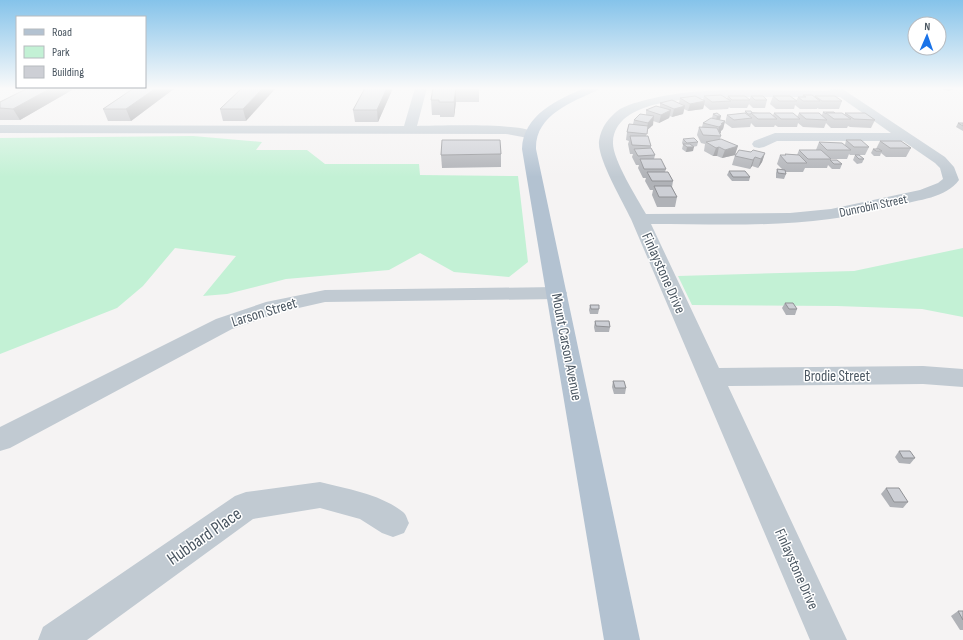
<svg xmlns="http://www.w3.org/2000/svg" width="963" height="640" font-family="'Sofia Sans Condensed',sans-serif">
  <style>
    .green { fill: #c3f1d5 }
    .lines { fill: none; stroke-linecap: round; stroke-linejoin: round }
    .minor { fill: #c1cad2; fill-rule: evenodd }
    .major { fill: #b3c2d1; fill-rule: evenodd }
    .wall { fill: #b0b2b7 }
    .shaded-wall { fill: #909195 }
    .building { fill: #cdcfd5; stroke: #909195 }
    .labels { text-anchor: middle; stroke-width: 3; stroke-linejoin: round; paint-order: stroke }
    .far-street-label { font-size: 13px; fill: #4a5661; stroke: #fff }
    .street-label { font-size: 15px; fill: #4a5661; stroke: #fff }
    .near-street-label { font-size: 18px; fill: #4a5661; stroke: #fff }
  </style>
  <rect width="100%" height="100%" fill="#f5f3f3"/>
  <g class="green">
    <polygon points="193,136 262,142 256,150 307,150 325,164 419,164 420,175 518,176 528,262 509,277 454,272 420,253 389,270 286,279 227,294 203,296 236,256 175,248 143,286 117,308 0,354 0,138"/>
    <polygon points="963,248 963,317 922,309 837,306 692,305 678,276 854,271"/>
  </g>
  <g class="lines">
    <g class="minor">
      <path d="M 415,88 L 427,88 L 417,126 C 435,126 528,122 537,134 L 535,137 C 526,139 515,135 506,134 L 0,133 L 0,125 L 404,126 Z"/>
      <path d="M 829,88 L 841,88 L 945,157 L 954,167 L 959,180 C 946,198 918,200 898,205 C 876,209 853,216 830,219 C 771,227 710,224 651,224 L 719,368 L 923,366 L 963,369 L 963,387 L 923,384 L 728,386 L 847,640 L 810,640 L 631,219 C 623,202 597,158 599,141 C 601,127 609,117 620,109 C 631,103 646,100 658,97 C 714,86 773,91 830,91 ZM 726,97 L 840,97 L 891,133 L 775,133 L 754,141 L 752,144 L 754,147 L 759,148 L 764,147 L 777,141 L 903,141 L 935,163 L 940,168 L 943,179 L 938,183 L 920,190 L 831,209 L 790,213 L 646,214 C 637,198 612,159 613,142 C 615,98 694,99 726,97 Z"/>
      <polygon points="557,287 564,289 567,293 564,297 557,299 325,302 281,312 232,329 10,448 0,451 0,427 216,319 266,302 325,290"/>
      <path d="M 320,482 C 348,489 380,494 403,512 C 406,514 407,519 409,523 L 404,533 L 393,537 L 382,533 L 360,519 L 320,508 L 253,519 L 87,640 L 38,640 L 43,627 L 235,496 L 246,492 Z"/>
    </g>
    <path class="major" d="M 585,88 L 600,88 L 598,90 C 572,102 535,115 536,149 L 640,640 L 604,640 L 522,149 C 523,115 558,99 585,88 Z"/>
  </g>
  <g class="wall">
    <polygon points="134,88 175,88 131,121 108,121 103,109"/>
    <polygon points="242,88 246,121 223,121 220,109"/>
    <polygon points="393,88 378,122 355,122 353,110"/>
    <polygon points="433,88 479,88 479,102 456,102 454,117 440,117 440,115 432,115 431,100"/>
    <polygon points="942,88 955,88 954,89 948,91 941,89"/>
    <polygon points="72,90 20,120 0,120 0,102"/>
    <polygon points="803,95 814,97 815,96 842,101 839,109 819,109 817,108 817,109 800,109 795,105 794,109 776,109 770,104 773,96 796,101 798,97 802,97"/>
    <polygon points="704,96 727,98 728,96 749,100 751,96 767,100 765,108 753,108 749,104 747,108 730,108 729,107 728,109 710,110 704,105 703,109 688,111 684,109 683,114 672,117 670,116 669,118 659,123 653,121 653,125 647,130 646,136 651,146 651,148 655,155 654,159 666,169 665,172 673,181 672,187 677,197 675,207 657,207 652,195 653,190 650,190 645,181 646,178 643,178 638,168 639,165 636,165 632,157 633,154 630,154 628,144 629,141 626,140 627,132 633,124 634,120 646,115 646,110 660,107 660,103 679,103 680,98 703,100"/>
    <polygon points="745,111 773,115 774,113 797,117 799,113 822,115 823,112 835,113 845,115 845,113 875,120 871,128 850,127 848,126 847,128 831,128 826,123 824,128 803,127 798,123 797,127 778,127 775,125 774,127 755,127 751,123 750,127 732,128 725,123 727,115 745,113"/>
    <polygon points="717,113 720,120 725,121 723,129 721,131 720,133 721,136 720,139 736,154 751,152 765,153 762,162 758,168 752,166 750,169 732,165 735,155 722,158 717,156 713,156 704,151 705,144 701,143 697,135 699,127 702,127 703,123 712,118 713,114"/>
    <polygon points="958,123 963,123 963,131 956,127"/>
    <polygon points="683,139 698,142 697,146 693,147 693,151 686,152 682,149 683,145 682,143"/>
    <polygon points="846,140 869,147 865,155 859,155 864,159 862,163 857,164 853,160 855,155 858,155 850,155 849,154 847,159 831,159 830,160 842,164 840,169 832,169 828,165 827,168 805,168 803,172 785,172 786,174 784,179 776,178 776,173 777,169 782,169 777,164 780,155 785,155 785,154 797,155 799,150 816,150 819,142 845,145"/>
    <polygon points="880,141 911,148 906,157 886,157 881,153 880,156 874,156 871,153 873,149 876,149"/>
    <polygon points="501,154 501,167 442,168 441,155"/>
    <polygon points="729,171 750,177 749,181 732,181 727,175"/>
    <polygon points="785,303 797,309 795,315 786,315 782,308"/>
    <polygon points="590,305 599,309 598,314 590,314 589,310"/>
    <polygon points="595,321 610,327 609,332 595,332 594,327"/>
    <polygon points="613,381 626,388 625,394 614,394 612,387"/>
    <polygon points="899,451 915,458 910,464 899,463 895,457"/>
    <polygon points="886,488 908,502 903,508 890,507 881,494"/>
    <polygon points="958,611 963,611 963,630 960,630 951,616"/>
  </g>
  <g class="shaded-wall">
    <polygon points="51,88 71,88 72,90 20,120 13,109"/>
    <polygon points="156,88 175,88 131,121 126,109"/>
    <polygon points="263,88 276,88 246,121 243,109"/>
    <polygon points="387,88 393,88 378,122 377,110"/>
    <polygon points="456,88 456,102 454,117 454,102"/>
    <polygon points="950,88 955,88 954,89 948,91"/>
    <polygon points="705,101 703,109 688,111 690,104"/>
    <polygon points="685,106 683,114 672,117 674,109"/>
    <polygon points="671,110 669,118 659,123 661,115"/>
    <polygon points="654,116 653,125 646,131 648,123"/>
    <polygon points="717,116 721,116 720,120 716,120"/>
    <polygon points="725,121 723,129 721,131 721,133 717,135 719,127 721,124"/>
    <polygon points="738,146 735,155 722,158 725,150"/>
    <polygon points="687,147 694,147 693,151 686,152"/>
    <polygon points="719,147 717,156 713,156 716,148"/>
    <polygon points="765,153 762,162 758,168 761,159"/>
    <polygon points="755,157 752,166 750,169 753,160"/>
  </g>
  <g class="building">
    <polygon points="28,88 51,88 13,109 0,108 0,102"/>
    <polygon points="134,88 156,88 126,109 103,109"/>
    <polygon points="242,88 263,88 243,109 220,109"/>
    <polygon points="365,88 387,88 377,110 353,110"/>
    <polygon points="433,88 456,88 454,102 439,102 439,100 431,100"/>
    <polygon points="721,95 731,101 712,102 704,96"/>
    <polygon points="803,95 812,95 820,101 803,101 798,97 806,97"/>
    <polygon points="695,96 705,101 690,104 680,98"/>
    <polygon points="728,96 745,96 750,100 732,100"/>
    <polygon points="751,96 763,96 767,100 755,100"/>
    <polygon points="773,96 790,96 797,101 779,101"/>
    <polygon points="815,96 835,96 842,101 822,101"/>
    <polygon points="672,100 685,106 674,109 660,103"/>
    <polygon points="656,106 671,110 661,115 646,110"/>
    <polygon points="745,111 751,111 752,113 751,113 751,114 748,114"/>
    <polygon points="823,112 834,112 835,113 826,113 826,114"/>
    <polygon points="717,113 721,116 717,116 713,114"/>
    <polygon points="745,113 752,118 734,120 727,115"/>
    <polygon points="751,113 770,113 777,119 758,119"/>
    <polygon points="774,113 793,113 800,119 781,119"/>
    <polygon points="799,113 819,113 827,120 806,119"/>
    <polygon points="826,113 842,113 851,119 834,119"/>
    <polygon points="845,113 865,113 875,120 854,119"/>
    <polygon points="640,114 654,116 648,123 634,120"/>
    <polygon points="711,118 725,121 721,124 723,124 719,127 703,123"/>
    <polygon points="958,123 963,123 963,126"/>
    <polygon points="629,124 648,126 647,134 627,132"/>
    <polygon points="699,127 717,128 721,136 703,135"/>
    <polygon points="630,136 648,136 651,146 632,145"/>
    <polygon points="694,138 698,142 687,143 683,139"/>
    <polygon points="721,139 738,146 725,150 719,147 716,148 706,142"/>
    <polygon points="442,140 500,140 501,154 441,155"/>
    <polygon points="846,140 861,140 869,147 854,147"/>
    <polygon points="880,141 901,141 911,148 890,148"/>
    <polygon points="819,142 842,143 851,150 827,150"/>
    <polygon points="683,144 690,144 694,147 687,147"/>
    <polygon points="651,148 655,155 638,156 634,149"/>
    <polygon points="873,149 879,149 882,151 876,151"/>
    <polygon points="739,150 751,152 753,150 765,153 761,159 755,157 753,160 735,156"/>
    <polygon points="799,150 821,150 831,159 808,159"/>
    <polygon points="785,154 799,155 807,163 787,163 780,155 786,155"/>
    <polygon points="855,155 859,155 864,159 859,159"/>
    <polygon points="640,159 661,159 666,169 644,169"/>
    <polygon points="830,160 837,160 842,164 834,164"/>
    <polygon points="777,169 785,170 786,174 778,173"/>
    <polygon points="729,171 745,171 750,177 733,177"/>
    <polygon points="647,172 668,172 673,181 652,181"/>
    <polygon points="654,186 671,186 677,197 659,197"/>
    <polygon points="785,303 793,303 797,309 789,309"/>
    <polygon points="590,305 599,305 599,309 591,309"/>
    <polygon points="595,321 609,321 610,327 596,326"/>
    <polygon points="613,381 624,381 626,388 615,388"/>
    <polygon points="899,451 910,451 915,458 903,458"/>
    <polygon points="886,488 899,488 908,502 894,502"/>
    <polygon points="958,611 963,611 963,620"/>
  </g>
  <linearGradient id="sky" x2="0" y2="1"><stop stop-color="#85c3ea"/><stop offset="0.5" stop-color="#fafafa"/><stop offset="1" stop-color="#fafafa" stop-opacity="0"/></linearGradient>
  <rect width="963" height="177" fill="url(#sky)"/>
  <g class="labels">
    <g class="far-street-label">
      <text transform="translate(873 205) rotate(-12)" y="5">Dunrobin Street</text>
    </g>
    <g class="street-label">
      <text transform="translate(664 273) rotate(66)" y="5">Finlaystone Drive</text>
      <text transform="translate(264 312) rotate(-17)" y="5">Larson Street</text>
      <text transform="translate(567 347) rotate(79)" y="5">Mount Carson Avenue</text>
      <text x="837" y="381">Brodie Street</text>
      <text transform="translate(797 569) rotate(66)" y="5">Finlaystone Drive</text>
    </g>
    <g class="near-street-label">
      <text transform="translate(204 536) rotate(-35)" y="6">Hubbard Place</text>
    </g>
  </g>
  <rect x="16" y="16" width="130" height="72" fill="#ffffff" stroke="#b7bbc0"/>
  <rect x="24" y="29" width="20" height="6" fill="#b3c2d1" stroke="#b7bbc0"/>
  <text x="52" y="36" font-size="12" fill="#4a5661">Road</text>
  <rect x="24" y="46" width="20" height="12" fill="#c3f1d5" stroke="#b7bbc0"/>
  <text x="52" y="56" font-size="12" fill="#4a5661">Park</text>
  <rect x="24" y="66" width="20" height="12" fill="#cdcfd5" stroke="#b7bbc0"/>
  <text x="52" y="76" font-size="12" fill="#4a5661">Building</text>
  <g transform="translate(927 36) rotate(2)"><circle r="19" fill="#ffffff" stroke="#b7bbc0"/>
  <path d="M0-3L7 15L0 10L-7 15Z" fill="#1a73e8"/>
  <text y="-6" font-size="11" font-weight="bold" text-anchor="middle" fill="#4a5661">N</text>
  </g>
</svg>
